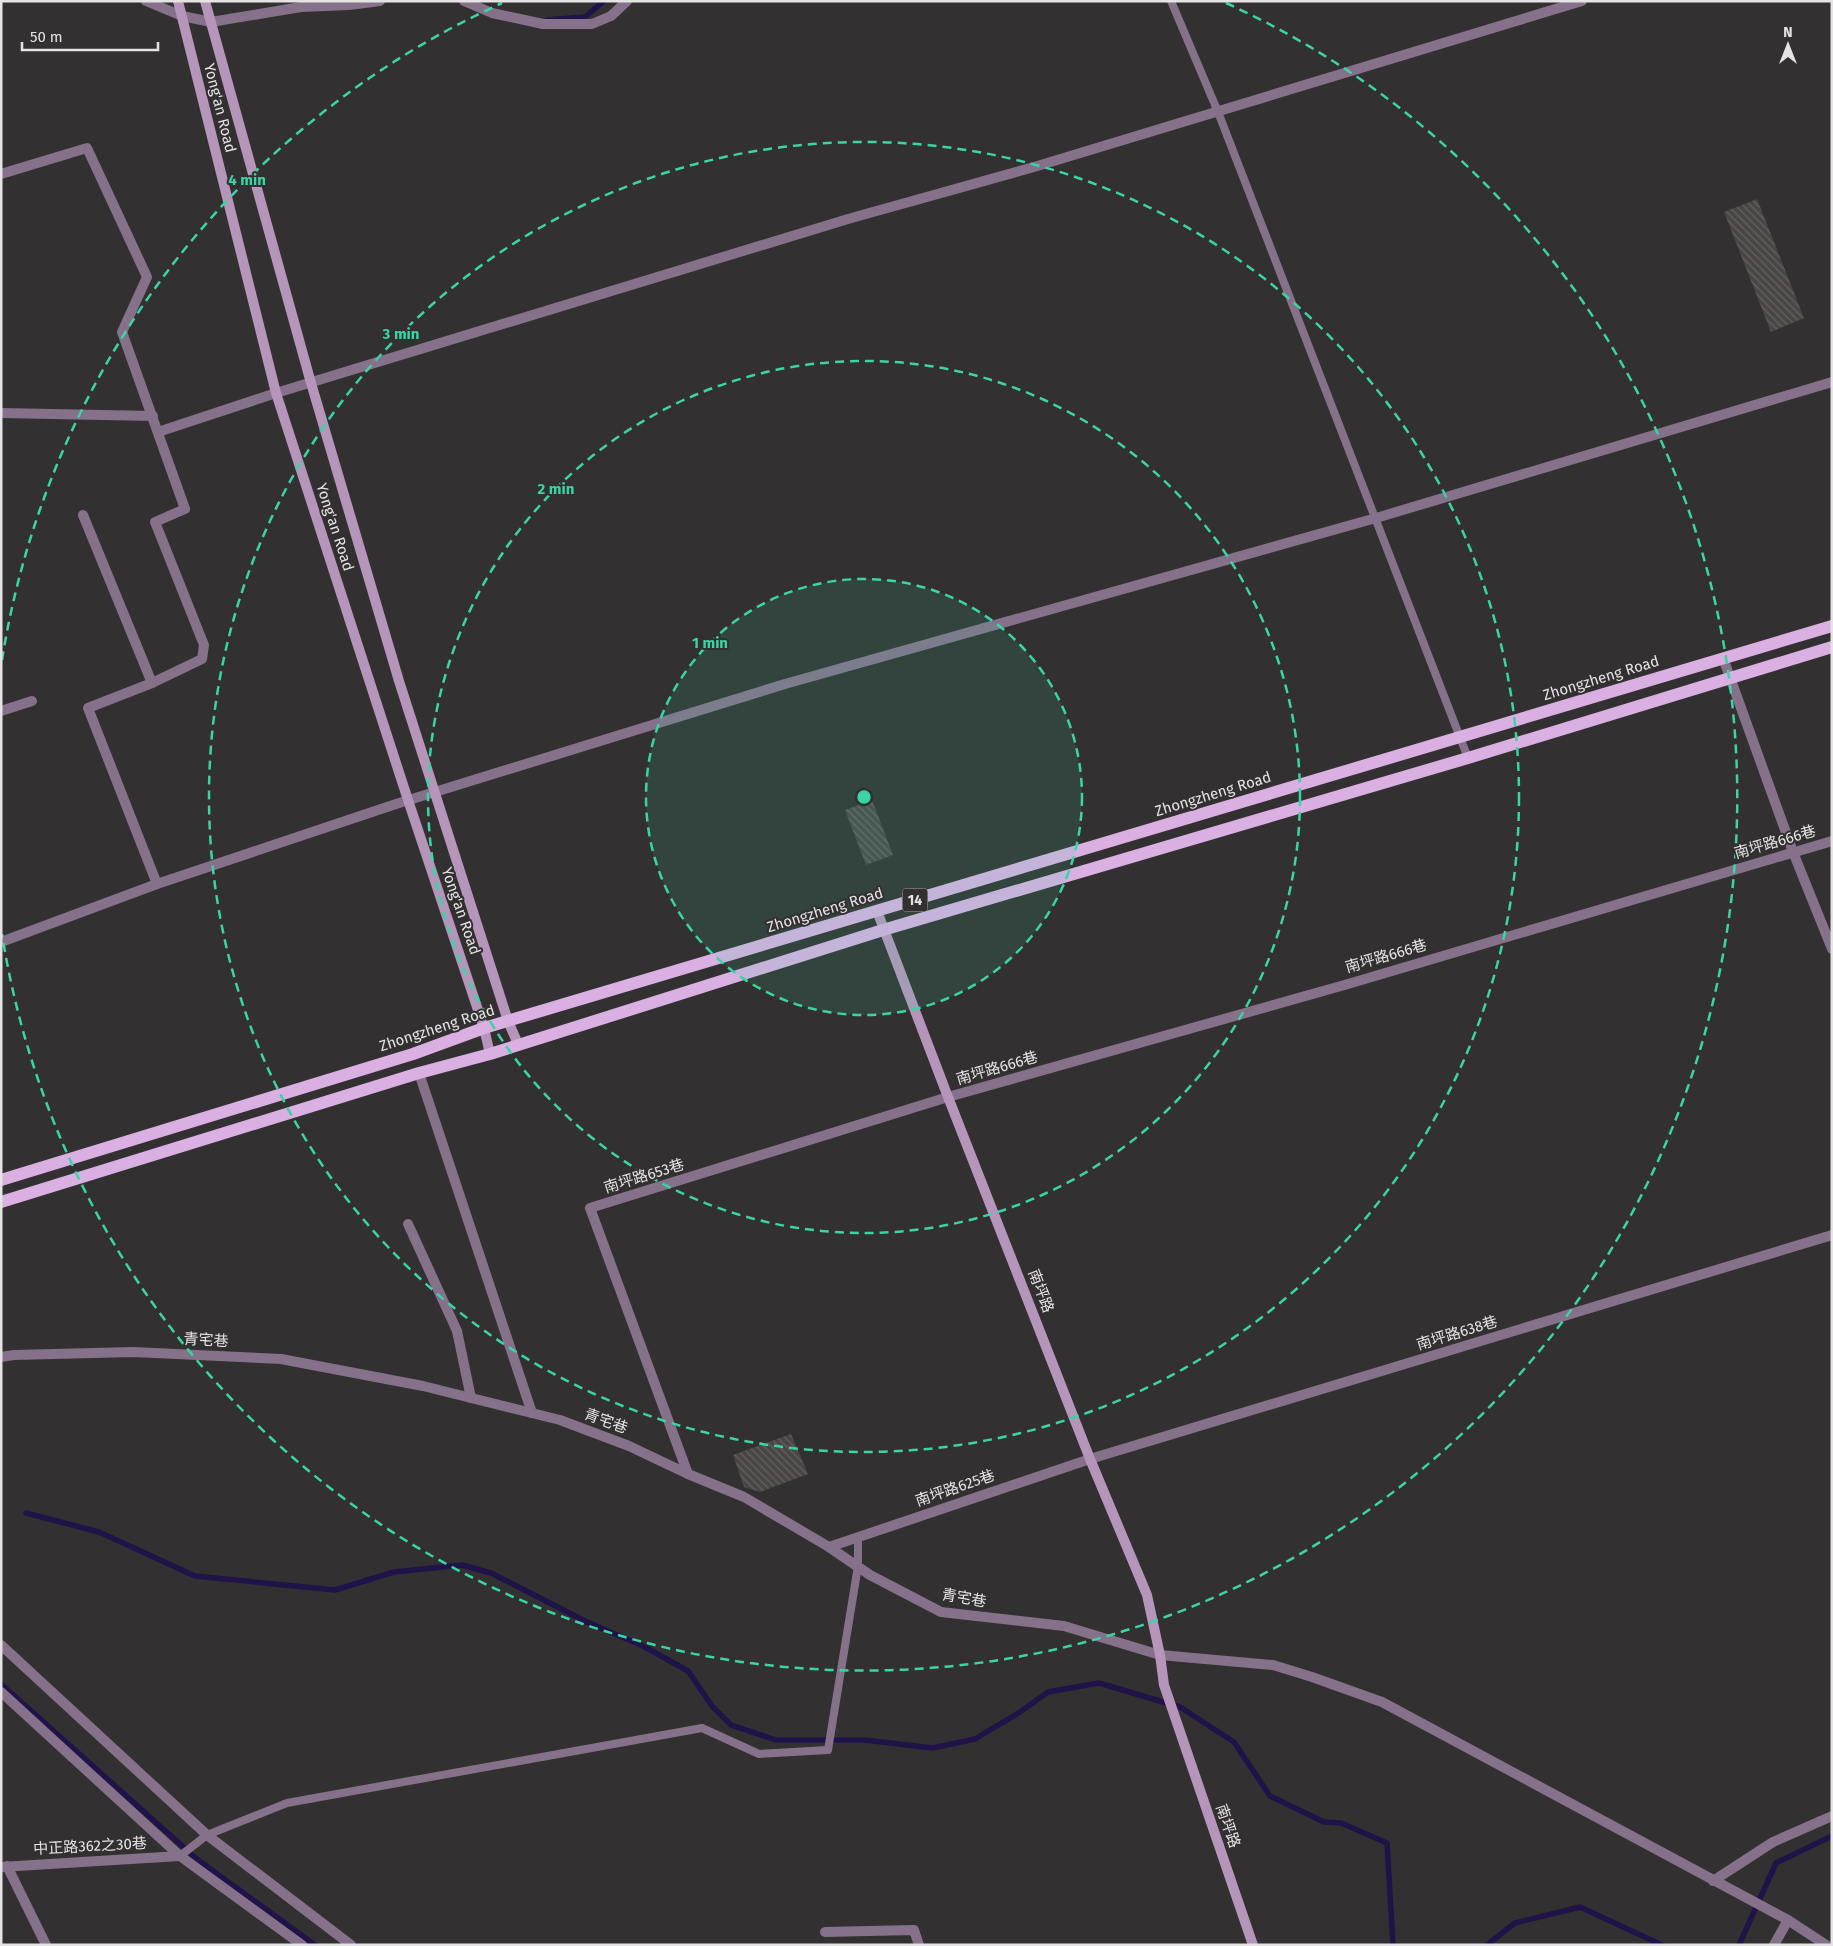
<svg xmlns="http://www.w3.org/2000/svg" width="1833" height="1946" font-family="'Fira Sans','Noto Sans TC',sans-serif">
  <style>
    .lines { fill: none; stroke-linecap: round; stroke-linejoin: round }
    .stream { stroke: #1f1349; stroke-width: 5.5 }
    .building { fill: url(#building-back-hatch) }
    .lane { stroke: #857189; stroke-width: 8 }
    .street { stroke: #857189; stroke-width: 10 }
    .secondary { stroke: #b595ba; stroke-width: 10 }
    .primary { stroke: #d9b0e1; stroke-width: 12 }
    .ring { fill: none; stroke: #3bd4a4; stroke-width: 2.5; stroke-dasharray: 9 6 }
    .labels { text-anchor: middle; stroke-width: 4; stroke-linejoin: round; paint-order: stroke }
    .shield { fill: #333031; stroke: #b0adae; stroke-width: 1 }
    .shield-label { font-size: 14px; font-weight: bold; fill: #e5e3e4 }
    .street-label { font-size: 15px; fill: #e5e3e4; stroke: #333031 }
    .centre { fill: #3bd4a4; stroke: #333031; stroke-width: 2.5 }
    .ring-label { font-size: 15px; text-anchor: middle; font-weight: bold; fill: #3bd4a4; stroke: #333031; stroke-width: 4; stroke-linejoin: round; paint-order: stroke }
  </style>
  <defs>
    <pattern id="building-back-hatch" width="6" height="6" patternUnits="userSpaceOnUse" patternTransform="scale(1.25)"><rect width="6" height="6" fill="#4a4646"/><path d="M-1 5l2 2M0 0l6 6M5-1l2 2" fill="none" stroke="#646161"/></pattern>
  </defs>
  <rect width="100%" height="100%" fill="#333031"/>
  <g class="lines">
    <g class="stream">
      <polyline points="547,20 585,17 604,1"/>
      <polyline points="26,1513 99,1532 195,1576 335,1590 394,1572 462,1565 491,1573 587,1622 643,1646 688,1671 712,1706 731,1725 776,1740 865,1740 933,1748 975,1739 1020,1712 1048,1692 1099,1683 1180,1707 1234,1742 1270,1796 1324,1822 1341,1823 1387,1843 1393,1945"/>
      <polyline points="1,1684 198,1860 315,1945"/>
      <polyline points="1487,1945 1515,1923 1580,1907 1662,1945"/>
      <polyline points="1739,1945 1776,1863 1832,1836"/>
    </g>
  </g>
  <g class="building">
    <polygon points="1757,199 1804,318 1771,332 1724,212"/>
    <polygon points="872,800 893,855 866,865 845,810"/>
    <polygon points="791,1434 808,1474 760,1492 744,1487 733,1455"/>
  </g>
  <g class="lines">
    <g class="lane">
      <polyline points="1171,1 1218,112 1468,758"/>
      <polyline points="180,1856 207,1835 287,1803 702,1728 759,1754 828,1750 858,1566 858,1537"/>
    </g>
    <g class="street">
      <polyline points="146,1 182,16 211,22 301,7 349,5 380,1"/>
      <polyline points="464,1 492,13 543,24 592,24 611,16 627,1"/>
      <polyline points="1,174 87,148 147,277 122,332 185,509 155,522 204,645 202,659 152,683 88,708 157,884"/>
      <polyline points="1,413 153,416"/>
      <polyline points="158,432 276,393 848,219 1034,167 1582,1"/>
      <polyline points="83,515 152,683"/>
      <polyline points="1723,658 1793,852 1832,949"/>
      <polyline points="1,711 32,701"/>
      <polyline points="1,942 157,884 396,804 785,684 1376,518 1832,382"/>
      <polyline points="419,1073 532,1413"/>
      <polyline points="408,1224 457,1331 471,1398"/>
      <polyline points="1,1357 14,1355 133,1352 281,1359 423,1386 560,1420 629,1446 688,1474 744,1497 829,1547 870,1575 941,1612 1064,1626 1160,1655 1273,1665 1312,1677 1382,1702 1788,1920 1826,1945"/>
      <polyline points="688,1474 590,1208 948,1097 1348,984 1832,841"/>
      <polyline points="829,1547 1090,1459 1832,1235"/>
      <polyline points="1,1645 207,1835 351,1945"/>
      <polyline points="1,1692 180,1856 302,1945"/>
      <polyline points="7,1866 46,1945"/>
      <polyline points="1,1867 180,1856"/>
      <polyline points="1713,1881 1773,1842 1832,1816"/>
      <polyline points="825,1932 914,1930 919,1945"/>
      <polyline points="1774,1945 1788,1920"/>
    </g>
    <g class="secondary">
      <polyline points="178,1 276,393 408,800 484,1028 490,1054"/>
      <polyline points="205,1 311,383 399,681 508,1021 518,1044"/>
      <polyline points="877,911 948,1097 1090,1459 1147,1595 1160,1655 1164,1685 1253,1945"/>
    </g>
    <g class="primary">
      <polyline points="1,1180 413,1054 484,1028 1832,626"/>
      <polyline points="1,1202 419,1073 490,1054 883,930 1468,758 1832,647"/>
    </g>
  </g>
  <circle cx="864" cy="797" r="218" fill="#3bd4a4" fill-opacity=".12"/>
  <g class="ring">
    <circle cx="864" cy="797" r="218"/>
    <circle cx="864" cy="797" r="436"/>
    <circle cx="864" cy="797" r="655"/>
    <path d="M2 660A873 873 0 0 1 502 3M1226 3A873 873 0 1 1 2 934"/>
  </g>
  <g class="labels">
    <rect class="shield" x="902.5" y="888.5" width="25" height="23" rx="4"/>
    <g class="shield-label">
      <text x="915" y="905">14</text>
    </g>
    <g class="street-label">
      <text transform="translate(220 108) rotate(76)" y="5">Yong'an Road</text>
      <text transform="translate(335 527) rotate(72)" y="5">Yong'an Road</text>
      <text transform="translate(1601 678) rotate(-17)" y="5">Zhongzheng Road</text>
      <text transform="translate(1213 794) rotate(-17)" y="5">Zhongzheng Road</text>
      <text transform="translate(1775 842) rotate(-16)" y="5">南坪路666巷</text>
      <text transform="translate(825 910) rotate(-17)" y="5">Zhongzheng Road</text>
      <text transform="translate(461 911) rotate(71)" y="5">Yong'an Road</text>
      <text transform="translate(1386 956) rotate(-16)" y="5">南坪路666巷</text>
      <text transform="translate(437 1028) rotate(-18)" y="5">Zhongzheng Road</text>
      <text transform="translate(997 1068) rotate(-16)" y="5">南坪路666巷</text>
      <text transform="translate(644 1176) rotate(-17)" y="5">南坪路653巷</text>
      <text transform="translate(1041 1291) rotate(69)" y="5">南坪路</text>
      <text transform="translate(1457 1333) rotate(-17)" y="5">南坪路638巷</text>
      <text transform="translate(206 1340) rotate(3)" y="5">青宅巷</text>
      <text transform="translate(606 1421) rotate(20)" y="5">青宅巷</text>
      <text transform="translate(955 1488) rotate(-19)" y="5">南坪路625巷</text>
      <text transform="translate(964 1598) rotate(10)" y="5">青宅巷</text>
      <text transform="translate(1228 1826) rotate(71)" y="5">南坪路</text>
      <text transform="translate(90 1846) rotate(-3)" y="5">中正路362之30巷</text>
    </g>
  </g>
  <circle cx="864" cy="797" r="8" class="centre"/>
  <g class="ring-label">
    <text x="247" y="185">4 min</text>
    <text x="401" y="339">3 min</text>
    <text x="556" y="494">2 min</text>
    <text x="710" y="648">1 min</text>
  </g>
  <rect width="1833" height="1946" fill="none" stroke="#e5e3e4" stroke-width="5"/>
  <g transform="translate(1788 45)" stroke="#333031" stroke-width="4" paint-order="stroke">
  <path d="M0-4L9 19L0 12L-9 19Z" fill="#e5e3e4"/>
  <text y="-8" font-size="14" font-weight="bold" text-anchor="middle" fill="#e5e3e4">N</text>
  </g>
  <path d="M22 42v8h136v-8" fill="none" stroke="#e5e3e4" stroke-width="2.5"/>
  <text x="30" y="42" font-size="15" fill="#e5e3e4" stroke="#333031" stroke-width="4" paint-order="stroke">50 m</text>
</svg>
